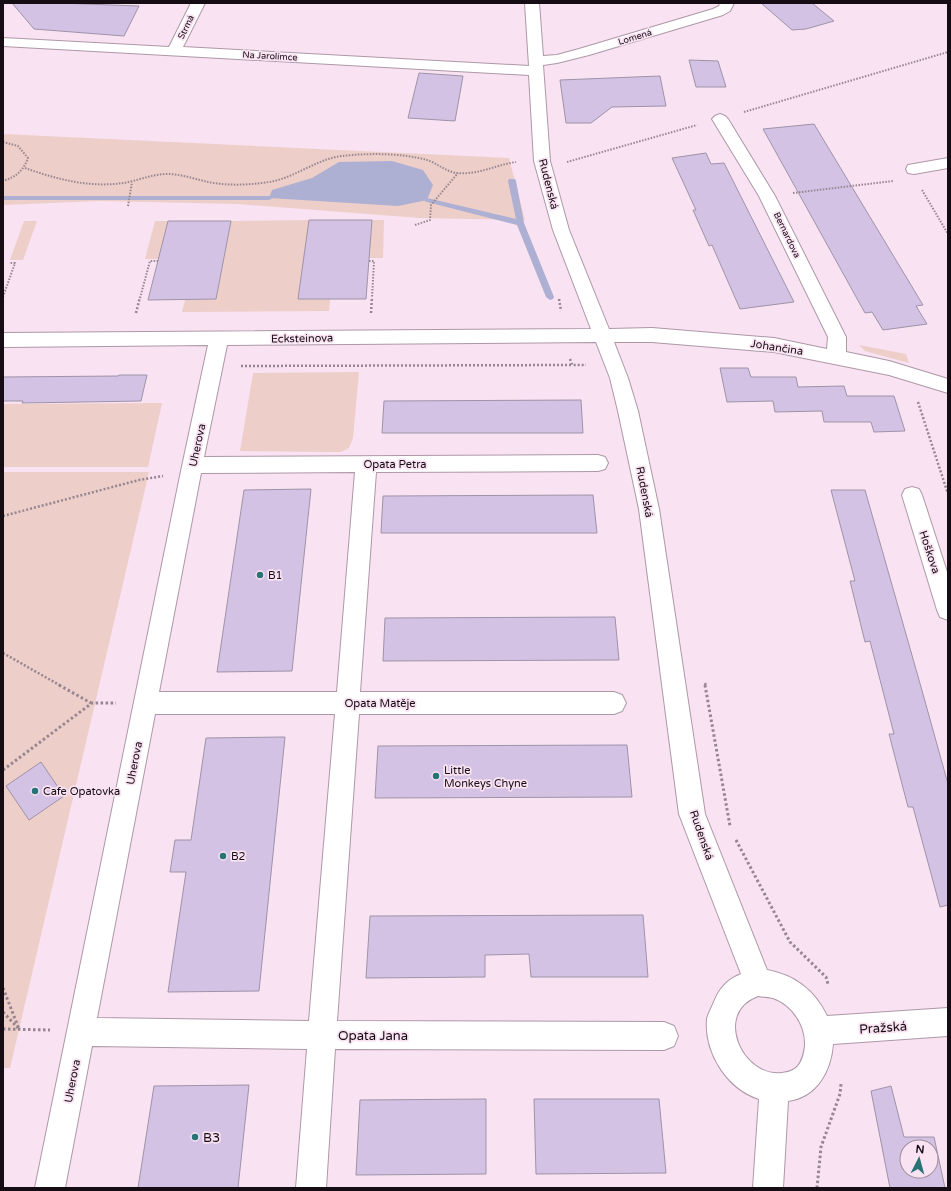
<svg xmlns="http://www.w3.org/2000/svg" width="951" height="1191" font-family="'Varela Round',sans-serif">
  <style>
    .green { fill: #edcec8 }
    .water { fill: #adb0d3 }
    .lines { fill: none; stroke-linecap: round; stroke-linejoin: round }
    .stream { fill: #adb0d3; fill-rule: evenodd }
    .building { fill: #d4c2e4; stroke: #9e93a8; fill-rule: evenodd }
    .minor-casing { stroke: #ad98a7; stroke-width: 2 }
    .path-far2 { stroke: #968691; stroke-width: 2; stroke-dasharray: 1.5 1.5; stroke-linecap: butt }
    .path-far1 { stroke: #968691; stroke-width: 2.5; stroke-dasharray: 2 2; stroke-linecap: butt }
    .path { stroke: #968691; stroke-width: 3; stroke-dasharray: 2.5 2.5; stroke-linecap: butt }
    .minor { fill: #fff; fill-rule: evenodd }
    .poi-dot { fill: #287376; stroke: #f9e2f2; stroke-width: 1.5 }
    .labels { text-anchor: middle; stroke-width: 3.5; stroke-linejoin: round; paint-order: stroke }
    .far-street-label { font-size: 9px; fill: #150d13; stroke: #f9e2f2 }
    .street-label { font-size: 11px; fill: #150d13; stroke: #f9e2f2 }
    .poi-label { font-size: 11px; fill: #150d13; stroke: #f9e2f2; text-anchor: start }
    .near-street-label { font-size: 13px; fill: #150d13; stroke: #f9e2f2 }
    .near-poi-label { font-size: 13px; fill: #150d13; stroke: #f9e2f2; text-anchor: start }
  </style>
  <rect width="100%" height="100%" fill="#f9e2f2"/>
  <g class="green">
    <polygon points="3,134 509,158 525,220 420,218 238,204 101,201 3,205"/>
    <polygon points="309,220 330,299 329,311 182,312 185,300 216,299 231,221"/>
    <polygon points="372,220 384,220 383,258 369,258"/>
    <polygon points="24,221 37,221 23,260 10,260"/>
    <polygon points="155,221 168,221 159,259 145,259"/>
    <polygon points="859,345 906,354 909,363 865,351"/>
    <polygon points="359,372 353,438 349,448 341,452 240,451 253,373"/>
    <polygon points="162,403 148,467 3,467 3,404"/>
    <polygon points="3,472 149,472 10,1068 3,1068"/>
  </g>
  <polygon class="water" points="392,161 423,170 433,185 427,200 398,206 269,198 272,190 312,178 339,162"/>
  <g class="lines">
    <g class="stream">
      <polygon points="509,179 515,179 516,181 524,223 554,297 553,299 550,300 546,297 517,225 427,202 423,200 427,198 516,219 508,181"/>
      <polygon points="3,196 269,196 273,198 269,200 3,200"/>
    </g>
  </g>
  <g class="building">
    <polygon points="12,3 58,3 139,6 124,36 34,29"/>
    <polygon points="761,3 812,3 834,21 806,29 792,30"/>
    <polygon points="689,60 718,61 726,87 696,87"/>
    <polygon points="419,73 463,76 455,121 408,118"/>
    <polygon points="660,76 666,106 612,107 591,123 566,123 560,80"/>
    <polygon points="814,124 923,305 916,306 927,324 883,330 872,312 865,313 763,129"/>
    <polygon points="706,153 711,164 724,163 794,302 740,309 712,245 709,246 693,210 696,210 672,158"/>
    <polygon points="309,220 372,220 366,299 298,299"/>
    <polygon points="168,221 231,221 216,299 148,300"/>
    <polygon points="720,368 748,368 751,377 796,377 798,387 844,386 847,396 894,396 905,431 874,432 871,422 824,422 822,411 775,412 773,401 727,402"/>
    <polygon points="119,375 147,375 141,401 22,403 23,401 3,401 3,377 118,376"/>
    <polygon points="581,400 583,433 382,433 384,401"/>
    <polygon points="311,489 292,671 217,672 244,490"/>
    <polygon points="831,490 865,490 921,687 948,784 948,905 940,907 913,807 908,807 889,734 894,734 870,641 865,642 850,581 855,581"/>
    <polygon points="593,495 597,533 381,533 383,496"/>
    <polygon points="615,617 619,660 383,661 385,618"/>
    <polygon points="285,737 259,991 168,992 186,872 170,872 175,840 191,840 206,738"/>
    <polygon points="627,745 632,797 375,798 378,746"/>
    <polygon points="41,762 64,796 29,820 6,786"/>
    <polygon points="643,915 648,977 531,977 529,954 485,955 485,977 366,978 370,916"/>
    <polygon points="249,1085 238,1188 138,1188 154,1086"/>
    <path d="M 891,1086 L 904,1137 L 934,1137 L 945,1188 L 890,1188 L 871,1091 ZM 907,1147 L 931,1147 L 931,1171 L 907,1171 Z"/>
    <polygon points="486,1099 486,1174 356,1175 360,1100"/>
    <polygon points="534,1099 659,1099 666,1173 536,1174"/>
  </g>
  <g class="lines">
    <defs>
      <g id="minor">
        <path d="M 191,3 L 205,3 L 183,47 L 529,66 L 525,3 L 539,3 L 543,56 L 557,55 L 579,49 L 713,9 L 719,6 L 720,3 L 734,3 L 730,11 L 723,15 L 589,55 L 557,63 L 543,65 L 550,161 L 569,230 L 609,329 L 652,328 L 774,338 L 827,349 L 828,337 L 759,196 L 712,119 L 715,116 L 720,114 L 725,116 L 728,119 L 775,196 L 846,337 L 846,352 L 889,361 L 948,379 L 948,393 L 889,375 L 774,352 L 652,342 L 614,342 L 628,378 L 638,411 L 659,509 L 705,814 L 767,970 C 795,975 815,991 827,1016 L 948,1008 L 948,1036 L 833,1044 C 831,1071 817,1097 788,1101 L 783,1188 L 753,1188 L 759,1099 C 727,1089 704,1052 707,1019 C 708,1014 711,1009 713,1004 C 719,989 726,980 741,974 L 679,814 L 639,509 L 618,411 L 610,378 L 596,342 L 227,345 L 204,457 L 598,455 L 605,457 L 608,463 L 605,469 L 598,471 L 376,472 L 360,692 L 614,692 L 622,695 L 626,703 L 622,711 L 614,714 L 359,714 L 337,1021 L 664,1022 L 674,1026 L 678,1036 L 674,1046 L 664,1050 L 335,1049 L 326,1188 L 296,1188 L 307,1049 L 92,1046 L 65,1188 L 35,1188 L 181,471 L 208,345 L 3,347 L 3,333 L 591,329 L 553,230 L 534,161 L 529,75 L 3,46 L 3,38 L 169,47 ZM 355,472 L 337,692 L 159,692 L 201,473 ZM 155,714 L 335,714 L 309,1021 L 97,1018 ZM 758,996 C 763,997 768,997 773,998 C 793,1005 806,1026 805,1046 C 804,1053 803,1060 798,1066 C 793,1071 789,1072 782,1073 C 743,1078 712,1013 758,996 Z"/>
        <polygon points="948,158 948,168 914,174 908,173 906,169 908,165"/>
        <polygon points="912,487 919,489 922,495 948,575 948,620 940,617 937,610 902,495 905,489"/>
      </g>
    </defs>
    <use href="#minor" class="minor-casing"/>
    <g class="path-far2">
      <polyline points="744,112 948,52"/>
      <path d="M 3,142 L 18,146 L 28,158 C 23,171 16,177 3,181"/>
      <polyline points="567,162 697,125"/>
      <path d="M 25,168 C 56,179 89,188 123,183 C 137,181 152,174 167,174 C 181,174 195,179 208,182 C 228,186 249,185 269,182 C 295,178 316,159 342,156 C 367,153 403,153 427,160 C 437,163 446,172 457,173 C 479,175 495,165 516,162"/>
      <polyline points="922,190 948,234"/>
      <polyline points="793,193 893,181"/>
      <polyline points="128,206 132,182"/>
      <polyline points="415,225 430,220 431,205 458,173"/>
      <polyline points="369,261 374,261 372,298"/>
      <polyline points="3,297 15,263 9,263"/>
      <polyline points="140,298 150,261 158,261"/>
    </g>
    <g class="path-far1">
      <polyline points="559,299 561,311"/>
      <polyline points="136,313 140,297"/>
      <polyline points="371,313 372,297"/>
      <polyline points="570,359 572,365 586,365"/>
      <polyline points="241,366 572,365"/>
      <polyline points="918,402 948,494"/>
      <polyline points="3,516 139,480 163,476"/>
      <polyline points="3,653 61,686"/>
      <polyline points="705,683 706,686"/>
    </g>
    <g class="path">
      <polyline points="59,685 91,703"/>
      <polyline points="705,685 730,826"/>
      <polyline points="3,770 92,703 116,703"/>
      <polyline points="736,840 790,942 826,977 828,984"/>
      <polyline points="3,988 19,1029"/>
      <polyline points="3,1012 18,1028"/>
      <polyline points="3,1029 50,1030"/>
      <polyline points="817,1188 821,1147 840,1094 841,1084"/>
    </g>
    <use href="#minor" class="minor"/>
  </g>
  <g class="poi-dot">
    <circle cx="260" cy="575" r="4"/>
    <circle cx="436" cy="776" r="4"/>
    <circle cx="35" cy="791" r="4"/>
    <circle cx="223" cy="856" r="4"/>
    <circle cx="195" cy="1137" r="4"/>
  </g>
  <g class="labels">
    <g class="far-street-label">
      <text transform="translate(186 27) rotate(-64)" y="3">Strmá</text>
      <text transform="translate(635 37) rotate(-17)" y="3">Lomená</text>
      <text transform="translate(270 56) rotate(3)" y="3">Na Jarolímce</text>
      <text transform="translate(787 235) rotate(64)" y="3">Bernardova</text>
    </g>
    <g class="street-label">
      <text transform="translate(549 184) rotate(76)" y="4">Rudenská</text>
      <text transform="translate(302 338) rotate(-1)" y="4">Ecksteinova</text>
      <text transform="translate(777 347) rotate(9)" y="4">Johančina</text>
      <text transform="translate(197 445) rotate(-78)" y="4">Uherova</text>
      <text x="395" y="468">Opata Petra</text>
      <text transform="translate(645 492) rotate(79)" y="4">Rudenská</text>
      <text transform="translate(930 552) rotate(72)" y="4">Hoškova</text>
      <text x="380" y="707">Opata Matěje</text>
      <text transform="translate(134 763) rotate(-79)" y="4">Uherova</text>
      <text transform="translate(702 835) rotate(71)" y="4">Rudenská</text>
      <text transform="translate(72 1081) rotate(-79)" y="4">Uherova</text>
    </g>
    <g class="poi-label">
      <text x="268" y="579">B1</text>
      <text x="444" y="774">Little<tspan x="444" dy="13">Monkeys Chyne</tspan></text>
      <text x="43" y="795">Cafe Opatovka</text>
      <text x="231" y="860">B2</text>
    </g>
    <g class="near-street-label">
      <text transform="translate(883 1027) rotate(-4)" y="5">Pražská</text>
      <text x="373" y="1040">Opata Jana</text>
    </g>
    <g class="near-poi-label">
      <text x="203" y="1142">B3</text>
    </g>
  </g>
  <rect width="951" height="1191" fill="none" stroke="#150d13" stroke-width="8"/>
  <g transform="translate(919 1159) rotate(6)"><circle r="19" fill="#f9e2f2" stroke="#9e8d99"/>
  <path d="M0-3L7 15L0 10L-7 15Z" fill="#287376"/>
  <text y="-6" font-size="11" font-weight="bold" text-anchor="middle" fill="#150d13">N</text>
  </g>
</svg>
